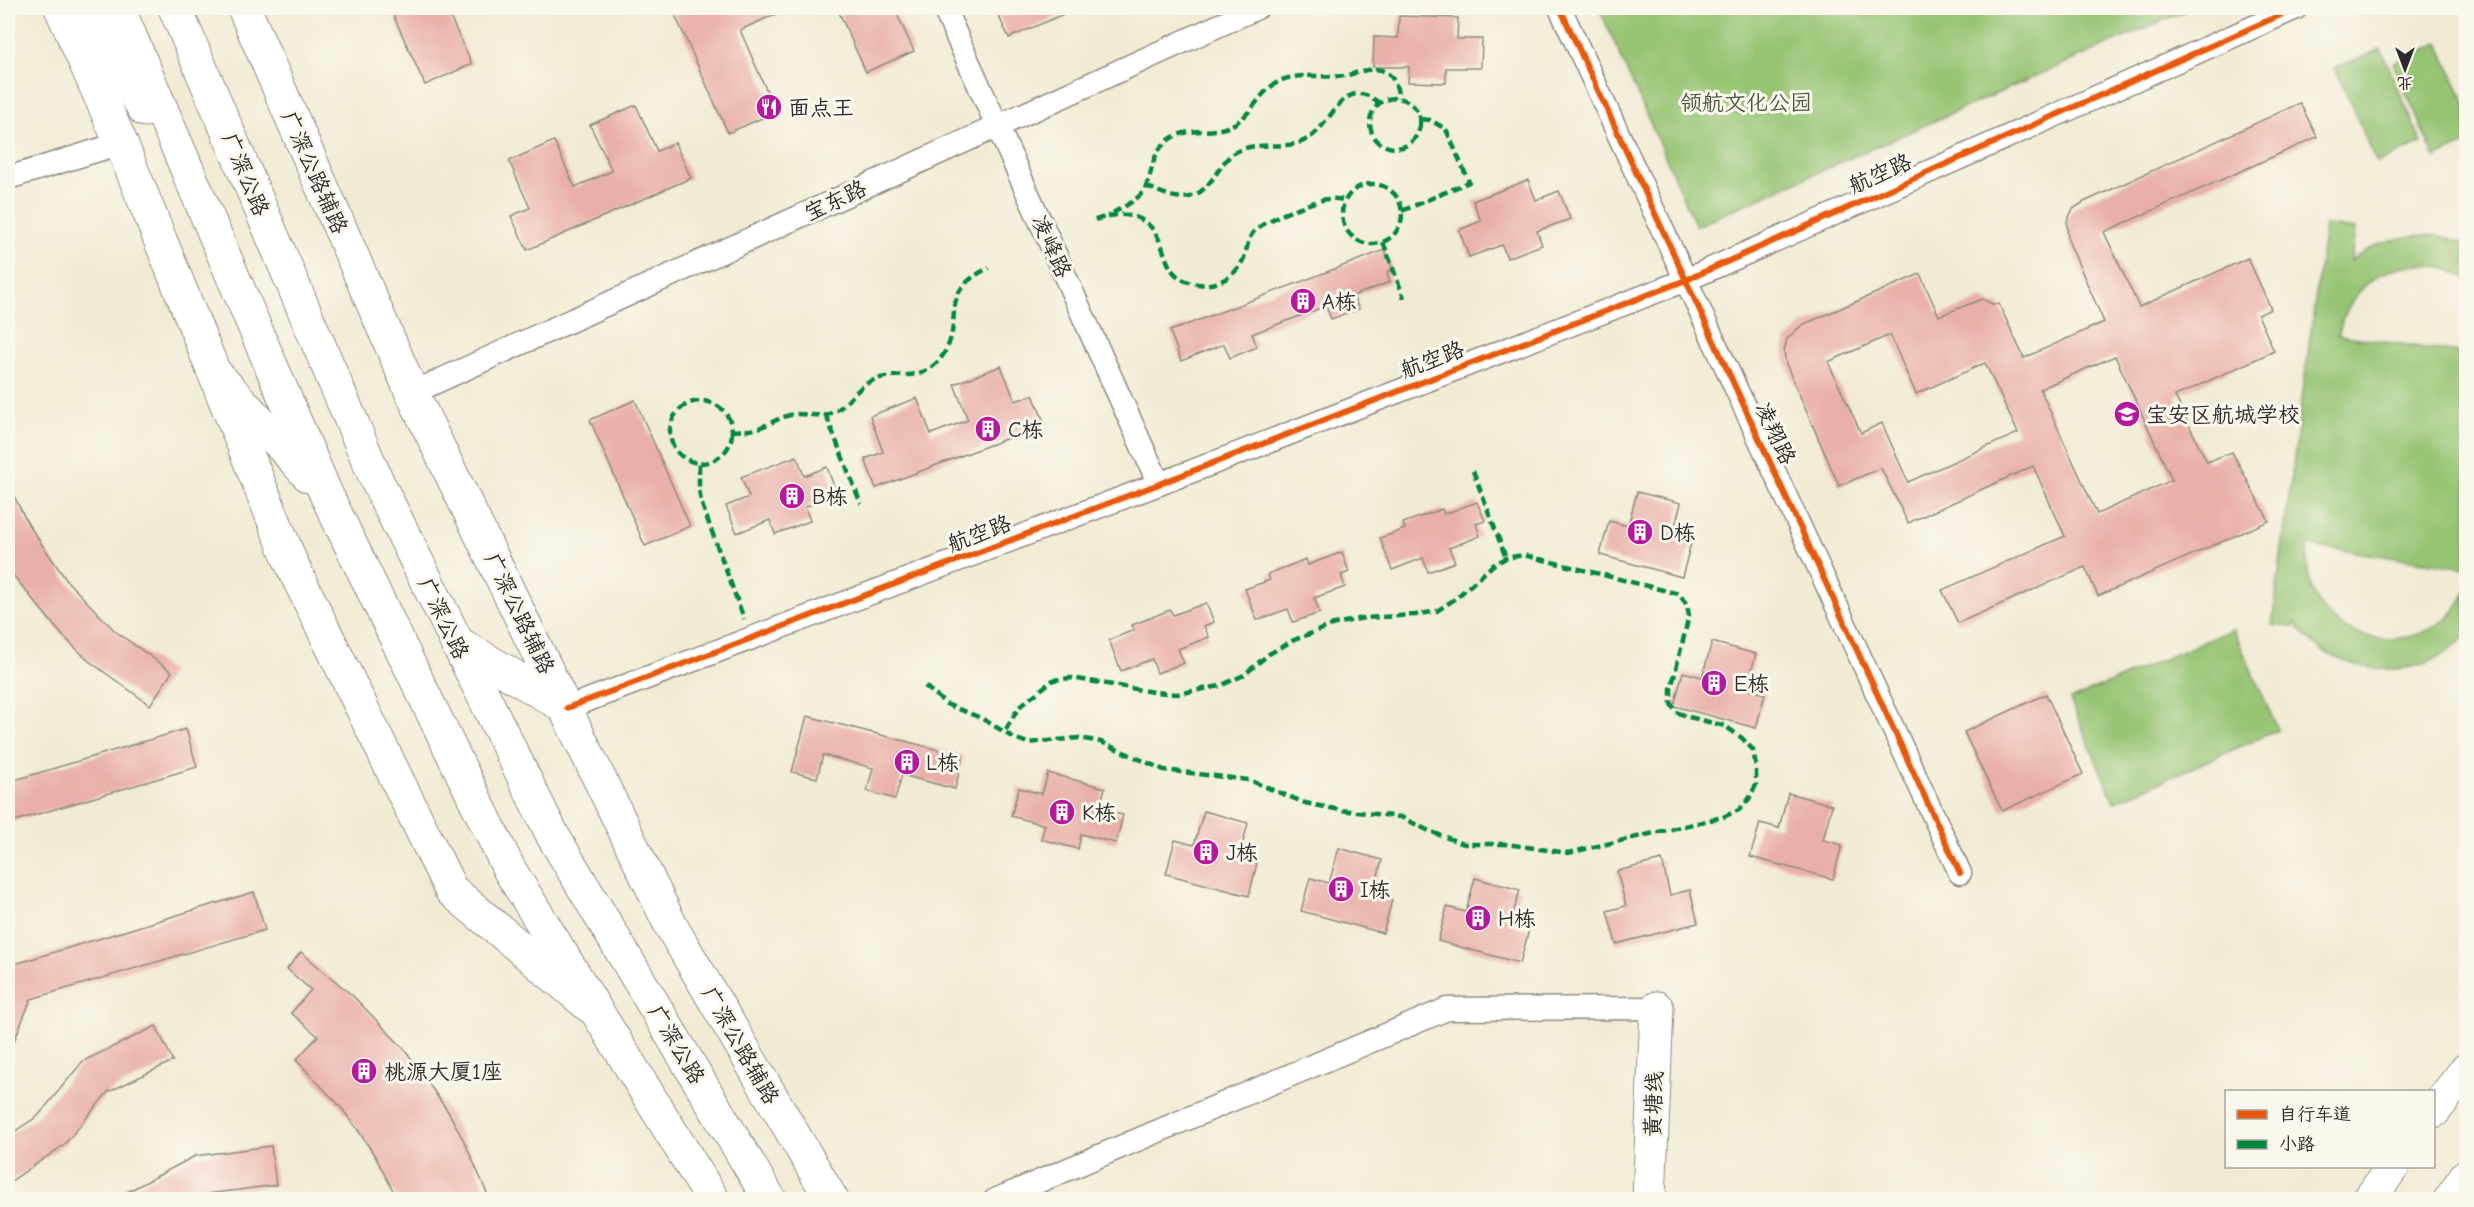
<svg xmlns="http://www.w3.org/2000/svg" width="2474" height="1207" font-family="'Comic Neue','LXGW WenKai TC',sans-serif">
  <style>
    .green { fill: #96c473; stroke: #60784f; stroke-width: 1.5 }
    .building { fill: #e9b0a9; fill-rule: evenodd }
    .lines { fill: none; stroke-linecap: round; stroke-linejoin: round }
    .street-casing { stroke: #8e8b80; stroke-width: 25 }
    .secondary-casing { stroke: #8e8b80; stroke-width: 35 }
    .primary-casing { stroke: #8e8b80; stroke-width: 35 }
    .highway-casing { stroke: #8e8b80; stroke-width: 35 }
    .street { stroke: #fff; stroke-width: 22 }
    .secondary { stroke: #fff; stroke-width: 33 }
    .primary { stroke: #fff; stroke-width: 33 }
    .highway { stroke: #fff; stroke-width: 33 }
    .quiet { stroke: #00873e; stroke-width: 4.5; stroke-dasharray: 9 4.5; stroke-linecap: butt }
    .cycleway-casing { stroke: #fbf7ec; stroke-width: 10 }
    .cycleway { stroke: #e8590c; stroke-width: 6 }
    .labels { text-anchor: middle; stroke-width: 6; stroke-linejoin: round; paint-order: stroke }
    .park-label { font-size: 22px; fill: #4b5941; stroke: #fbf7ec }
    .poi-label { font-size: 22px; fill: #2b2b2b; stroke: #fbf7ec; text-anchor: start }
    .street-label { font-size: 22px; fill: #2b2b2b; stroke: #fbf7ec }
  </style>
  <rect width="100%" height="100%" fill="#fbf7ec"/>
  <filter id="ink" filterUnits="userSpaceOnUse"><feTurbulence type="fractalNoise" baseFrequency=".0167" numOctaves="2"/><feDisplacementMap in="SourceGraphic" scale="12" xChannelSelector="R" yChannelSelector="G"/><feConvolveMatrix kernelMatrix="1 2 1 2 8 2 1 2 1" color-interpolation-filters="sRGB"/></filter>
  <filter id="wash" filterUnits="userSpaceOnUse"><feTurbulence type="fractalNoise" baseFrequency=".008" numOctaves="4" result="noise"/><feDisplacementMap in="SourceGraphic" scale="24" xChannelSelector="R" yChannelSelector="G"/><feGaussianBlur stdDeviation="1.35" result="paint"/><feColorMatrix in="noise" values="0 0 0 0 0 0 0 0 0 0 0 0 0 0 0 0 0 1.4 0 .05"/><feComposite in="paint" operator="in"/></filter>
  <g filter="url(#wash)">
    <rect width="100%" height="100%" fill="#f1ebd4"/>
    <g class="green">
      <polygon points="1599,8 2191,8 1696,226"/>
      <polygon points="2439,43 2466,106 2466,144 2435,158 2393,63"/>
      <polygon points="2381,49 2422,143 2377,163 2335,68"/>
      <path d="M 2325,225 L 2355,229 L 2351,261 C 2379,237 2433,226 2466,245 L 2466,279 C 2434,257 2388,261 2361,290 C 2348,303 2343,319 2338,335 L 2466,354 L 2466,568 L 2307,545 C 2307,563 2307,579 2315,595 C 2338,643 2402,651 2442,622 C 2452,614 2463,602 2466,589 L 2466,637 C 2457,644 2447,653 2436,659 C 2392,681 2321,667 2295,622 L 2294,627 L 2272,625 Z"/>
      <polygon points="2233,629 2278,730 2114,802 2070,700"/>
    </g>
    <g id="blocks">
      <g class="building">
        <polygon points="390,8 446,8 472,64 425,85"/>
        <polygon points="672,8 789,8 740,30 776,112 728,133"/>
        <polygon points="837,8 894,8 914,51 866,72"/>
        <polygon points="995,8 1077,8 1009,38"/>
        <polygon points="1399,16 1458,18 1457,39 1482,39 1481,68 1446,68 1446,83 1408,82 1409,67 1373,67 1374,37 1398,38"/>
        <path d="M 2300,103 L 2317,137 L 2104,232 L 2139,307 L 2248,258 L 2271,309 L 2258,315 L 2274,351 L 2175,396 L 2207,462 L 2232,452 L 2269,521 L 2098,596 L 2085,567 L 1958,623 L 1942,590 L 2065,536 L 2033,466 L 1908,523 L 1881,468 L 1839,486 L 1786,364 L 1784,351 L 1787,339 L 1802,325 L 1920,274 L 1939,316 L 1982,299 L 1992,304 L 1999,304 L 2024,358 L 2104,322 L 2068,240 L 2067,221 L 2073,209 L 2084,202 ZM 1890,335 L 1916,394 L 1985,363 L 2018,433 L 1908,482 L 1882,423 L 1861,433 L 1828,362 ZM 2115,356 L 2172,480 L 2097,514 L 2040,389 Z"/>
        <polygon points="636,105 657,151 675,143 691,178 527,250 511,216 530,208 509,161 554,141 575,187 612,171 590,125"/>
        <polygon points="1528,180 1536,200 1559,191 1570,219 1537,231 1542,245 1507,258 1502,245 1469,257 1459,230 1481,221 1473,201"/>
        <polygon points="1385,250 1393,270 1387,272 1390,282 1353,296 1359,309 1331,319 1326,306 1252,334 1257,347 1230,358 1224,344 1181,361 1170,331"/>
        <polygon points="1001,366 1015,401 1033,395 1045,424 876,488 865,459 883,452 870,416 917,398 931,434 968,420 954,384"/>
        <polygon points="635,400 690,526 645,546 590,420"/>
        <polygon points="797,456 804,476 827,467 837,495 805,507 810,521 775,534 770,520 737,533 726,506 749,497 741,477"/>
        <polygon points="8,484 28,524 67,581 115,631 172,672 150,705 89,661 62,635 13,575 8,566"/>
        <polygon points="1637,492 1681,503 1672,538 1691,543 1682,577 1600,555 1609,521 1628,526"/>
        <polygon points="1477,502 1485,521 1476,524 1480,536 1449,548 1455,562 1428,572 1423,558 1392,570 1380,538 1405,529 1403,523 1442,509 1444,514"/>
        <polygon points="1342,552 1349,572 1341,575 1345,587 1314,598 1320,613 1293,622 1288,609 1257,620 1245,589 1270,580 1268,574 1306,559 1308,565"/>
        <polygon points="1206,603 1214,622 1204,626 1209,637 1178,649 1184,663 1157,673 1152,659 1121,671 1109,640 1134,630 1132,625 1170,610 1173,615"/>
        <polygon points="1712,642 1756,654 1746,689 1765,694 1756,728 1674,706 1683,672 1702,677"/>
        <polygon points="2046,694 2083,774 2002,811 1964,732"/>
        <polygon points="807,716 963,756 955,789 902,775 895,799 867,791 873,768 823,755 817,778 792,772"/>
        <polygon points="186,729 197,767 8,823 8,782"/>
        <polygon points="1048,773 1105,788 1099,809 1123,815 1116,843 1081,834 1078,849 1041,839 1045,825 1011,816 1019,788 1042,794"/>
        <polygon points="1788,793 1832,805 1823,840 1842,845 1833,879 1750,857 1760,823 1779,828"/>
        <polygon points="1204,811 1248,823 1239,858 1257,863 1249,896 1166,874 1175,840 1194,845"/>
        <polygon points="1339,848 1382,860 1373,895 1392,900 1383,933 1301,911 1310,878 1329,883"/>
        <polygon points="1662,860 1670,895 1690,890 1698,923 1616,944 1607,911 1626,906 1617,871"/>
        <polygon points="1475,878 1520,890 1510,924 1529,930 1520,963 1438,941 1447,907 1466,912"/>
        <polygon points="254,892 265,930 31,999 8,1056 8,966"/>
        <polygon points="301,952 354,997 406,1051 449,1113 466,1145 490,1200 398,1200 375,1156 358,1130 339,1105 296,1060 318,1036 291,1013 311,990 287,969"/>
        <polygon points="156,1026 173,1061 108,1092 64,1145 8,1183 8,1136 38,1116 83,1061"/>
        <polygon points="271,1146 276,1185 207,1194 196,1200 112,1200 195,1156"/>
      </g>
    </g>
  </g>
  <g filter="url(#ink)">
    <use href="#blocks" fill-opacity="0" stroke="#8e8b80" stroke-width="1.5"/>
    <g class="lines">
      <defs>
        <g id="street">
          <polyline points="944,8 1159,484"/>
          <polyline points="1560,8 1960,873"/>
          <polyline points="8,178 121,143"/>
          <polyline points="412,393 1257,8"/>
          <polyline points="567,708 1159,484 1686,280 2296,8"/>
          <polyline points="995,1200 1447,1009 1657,1008"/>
        </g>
        <polyline id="secondary" points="1649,1200 1657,1008"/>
        <g id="primary">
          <polyline points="61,8 121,143 292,565 451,890 591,1007"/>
          <polyline points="244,8 412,393 671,926 832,1200"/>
        </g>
        <g id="highway">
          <polyline points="80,8 145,110"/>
          <polyline points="118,8 326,494 509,869 713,1200"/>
          <polyline points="175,8 377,481 553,836 770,1200"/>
          <polyline points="215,373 309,476"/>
          <polyline points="456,642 567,708"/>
          <polyline points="2434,1111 2466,1070"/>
          <polyline points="2369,1200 2393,1166"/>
          <polyline points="2450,1200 2466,1176"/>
        </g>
      </defs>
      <use href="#street" class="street-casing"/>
      <use href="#secondary" class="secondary-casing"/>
      <use href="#primary" class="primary-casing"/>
      <use href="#highway" class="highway-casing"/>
      <use href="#street" class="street"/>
      <use href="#secondary" class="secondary"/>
      <use href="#primary" class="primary"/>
      <use href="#highway" class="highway"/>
      <g class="quiet">
        <circle cx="1395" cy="123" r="25"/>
        <circle cx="1372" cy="214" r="30"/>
        <path d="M 1146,186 C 1178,201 1195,206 1216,174 C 1221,167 1226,158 1234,153 C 1255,140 1279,150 1301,142 C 1332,132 1340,71 1379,103"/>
        <polyline points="1402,211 1469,182 1446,129 1430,120 1420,119"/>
        <path d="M 1113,213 C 1123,207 1136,201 1143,192 C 1153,177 1150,156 1165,143 C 1185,124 1212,137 1234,124 C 1253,114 1260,90 1280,81 C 1298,72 1324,78 1344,76 C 1355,74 1368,67 1380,70 C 1393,73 1398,86 1398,98"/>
        <path d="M 1095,220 C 1117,212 1142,211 1156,234 C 1169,256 1164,279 1198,284 C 1216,287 1235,277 1243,260 C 1247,252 1247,241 1252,234 C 1260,221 1307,204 1322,200 C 1330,198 1337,199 1345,200"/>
        <polyline points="1383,242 1404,298"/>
        <circle cx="701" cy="432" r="31"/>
        <polyline points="826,415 861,504"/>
        <path d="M 732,431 C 740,430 748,431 755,429 C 770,425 783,414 798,414 C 811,414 822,418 834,412 C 850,403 858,384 877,379 C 902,371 924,383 943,355 C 966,320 935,293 989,268"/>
        <polyline points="699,464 699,489 701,502 744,619"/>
        <polyline points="1473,471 1506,558"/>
        <polyline points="925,686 946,704 981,718 1016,739 1028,743 1079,738 1101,742 1164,770 1249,780 1305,803 1340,810 1401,817 1429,831 1464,844 1506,844 1568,853 1723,817 1739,810 1749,799 1756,785 1756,767 1753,750 1742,738 1725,726 1689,717 1676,712 1671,704 1671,689 1689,616 1687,605 1679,594 1524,555 1506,558 1493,565 1455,599 1437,611 1415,615 1364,618 1335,624 1294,640 1269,654 1244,675 1220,686 1177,694 1153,692 1072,678 1053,680 1019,707 1005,731"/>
      </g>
      <defs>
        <g id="cycleway">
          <polyline points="1560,8 1960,873"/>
          <polyline points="567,708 1159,484 1686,280 2296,8"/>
        </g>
      </defs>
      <use href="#cycleway" class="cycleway-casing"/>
      <use href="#cycleway" class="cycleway"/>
    </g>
  </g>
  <defs>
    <symbol id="restaurant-disc" viewBox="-11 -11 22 22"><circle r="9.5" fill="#b5179e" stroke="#fbf7ec"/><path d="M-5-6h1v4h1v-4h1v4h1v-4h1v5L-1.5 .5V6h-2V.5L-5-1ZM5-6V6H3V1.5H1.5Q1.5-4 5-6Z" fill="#fff"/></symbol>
    <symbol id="building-disc" viewBox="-11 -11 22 22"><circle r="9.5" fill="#b5179e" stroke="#fbf7ec"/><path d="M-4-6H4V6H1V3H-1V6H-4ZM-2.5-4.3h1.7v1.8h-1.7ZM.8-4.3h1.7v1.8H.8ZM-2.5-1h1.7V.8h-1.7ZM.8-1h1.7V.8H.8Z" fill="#fff"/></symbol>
    <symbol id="school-disc" viewBox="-11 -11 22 22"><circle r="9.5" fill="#b5179e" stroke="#fbf7ec"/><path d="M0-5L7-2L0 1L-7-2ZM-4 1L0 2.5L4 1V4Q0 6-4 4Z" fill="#fff"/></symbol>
  </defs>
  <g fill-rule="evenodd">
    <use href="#restaurant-disc" x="754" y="92" width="30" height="30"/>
    <use href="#building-disc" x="1288" y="286" width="30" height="30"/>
    <use href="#school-disc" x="2112" y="399" width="30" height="30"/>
    <use href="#building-disc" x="973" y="414" width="30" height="30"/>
    <use href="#building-disc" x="777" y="481" width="30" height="30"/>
    <use href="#building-disc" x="1625" y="517" width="30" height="30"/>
    <use href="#building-disc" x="1699" y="668" width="30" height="30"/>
    <use href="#building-disc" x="892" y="747" width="30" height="30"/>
    <use href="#building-disc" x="1047" y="797" width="30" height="30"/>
    <use href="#building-disc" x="1191" y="837" width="30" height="30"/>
    <use href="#building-disc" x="1326" y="874" width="30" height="30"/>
    <use href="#building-disc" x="1463" y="903" width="30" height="30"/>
    <use href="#building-disc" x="349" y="1056" width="30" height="30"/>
  </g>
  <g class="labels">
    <g class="park-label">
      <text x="1746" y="110">领航文化公园</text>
    </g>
    <g class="poi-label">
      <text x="788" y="115">面点王</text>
      <text x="1322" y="309">A栋</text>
      <text x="2146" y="422">宝安区航城学校</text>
      <text x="1008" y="437">C栋</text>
      <text x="812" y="504">B栋</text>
      <text x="1660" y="540">D栋</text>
      <text x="1734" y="691">E栋</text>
      <text x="926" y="770">L栋</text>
      <text x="1082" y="820">K栋</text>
      <text x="1226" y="860">J栋</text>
      <text x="1360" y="897">I栋</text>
      <text x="1498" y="926">H栋</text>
      <text x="384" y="1079">桃源大厦1座</text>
    </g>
    <g class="street-label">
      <text transform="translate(315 172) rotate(66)" y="8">广深公路辅路</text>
      <text transform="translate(1880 173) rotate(-24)" y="8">航空路</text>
      <text transform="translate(246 174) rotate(67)" y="8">广深公路</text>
      <text transform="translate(835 200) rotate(-25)" y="8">宝东路</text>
      <text transform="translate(1052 246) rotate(66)" y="8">凌峰路</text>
      <text transform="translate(1432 359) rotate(-21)" y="8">航空路</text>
      <text transform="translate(1776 433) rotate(65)" y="8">凌翔路</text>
      <text transform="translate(979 533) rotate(-21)" y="8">航空路</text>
      <text transform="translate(520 613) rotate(64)" y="8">广深公路辅路</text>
      <text transform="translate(444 618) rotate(64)" y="8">广深公路</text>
      <text transform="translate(677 1044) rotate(59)" y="8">广深公路</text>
      <text transform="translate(741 1045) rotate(60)" y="8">广深公路辅路</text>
      <text transform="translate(1653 1104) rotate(-88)" y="8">黄塘线</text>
    </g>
  </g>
  <rect width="2474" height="1207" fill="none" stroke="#fbf7ec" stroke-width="30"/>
  <rect x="2225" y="1090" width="210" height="78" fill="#fbf7ec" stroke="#a8a59f" stroke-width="1.5"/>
  <rect x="2237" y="1110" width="30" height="9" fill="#e8590c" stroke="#a8a59f" stroke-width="1.5"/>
  <text x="2279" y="1120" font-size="18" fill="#2b2b2b">自行车道</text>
  <rect x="2237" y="1140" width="30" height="9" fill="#00873e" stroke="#a8a59f" stroke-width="1.5"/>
  <text x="2279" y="1150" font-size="18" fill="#2b2b2b">小路</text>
  <g transform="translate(2405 69) rotate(180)" stroke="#fbf7ec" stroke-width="4.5" paint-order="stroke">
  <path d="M0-4.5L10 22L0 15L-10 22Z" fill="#2b2b2b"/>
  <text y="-9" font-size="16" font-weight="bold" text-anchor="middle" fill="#2b2b2b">北</text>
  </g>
</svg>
